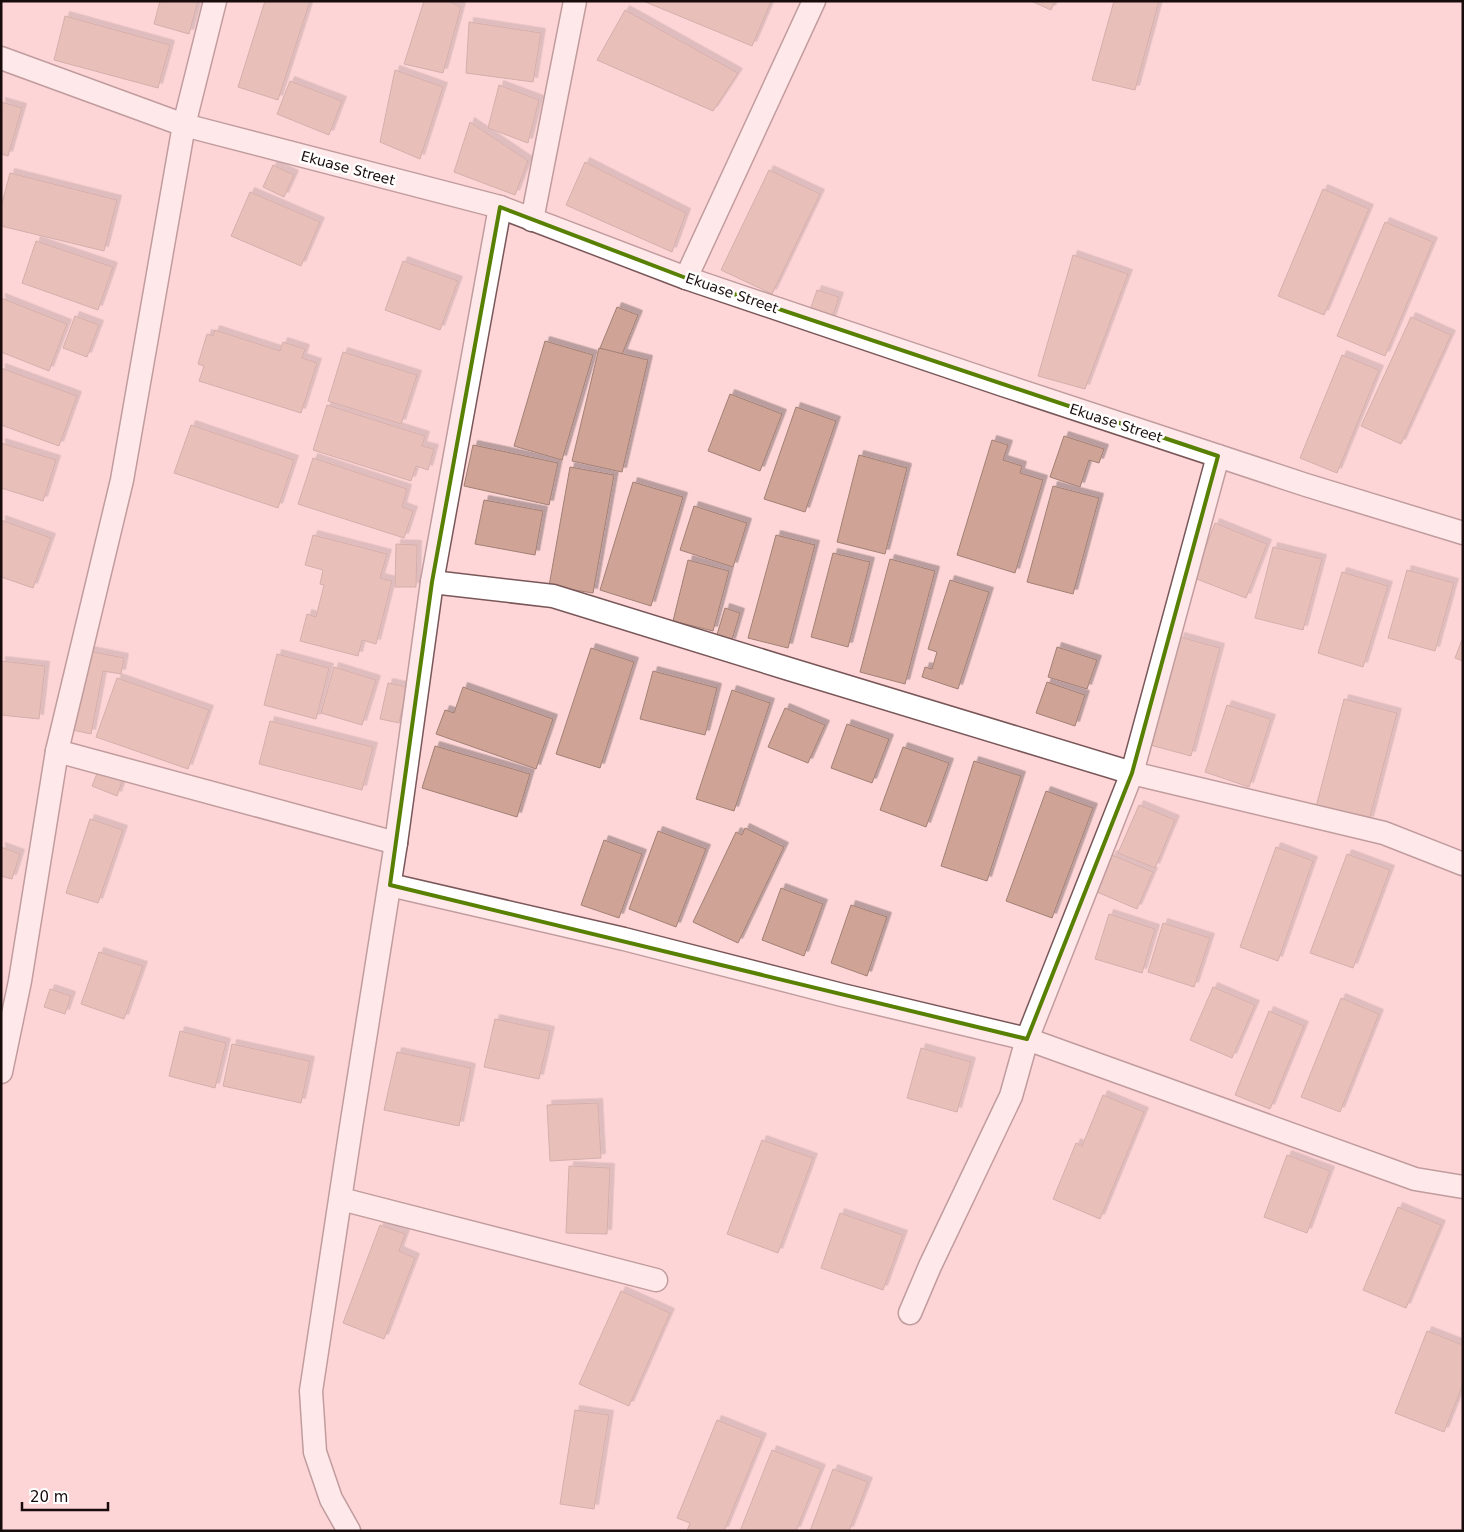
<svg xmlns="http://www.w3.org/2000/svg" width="1464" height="1532" font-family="'DejaVu Sans',sans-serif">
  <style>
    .building { fill: #cfa496; stroke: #a28075; filter: url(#shadow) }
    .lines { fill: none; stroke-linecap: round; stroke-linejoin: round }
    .minor-casing { stroke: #795759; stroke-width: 25 }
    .minor { stroke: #fff; stroke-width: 22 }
    .marked { fill: none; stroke: #588104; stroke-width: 4; stroke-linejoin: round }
    .labels { text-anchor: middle; stroke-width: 5; stroke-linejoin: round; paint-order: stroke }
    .street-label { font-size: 14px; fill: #180b0c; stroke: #fff }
  </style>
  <defs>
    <filter id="shadow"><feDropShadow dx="4.5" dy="-4.5" stdDeviation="0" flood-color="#0004"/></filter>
  </defs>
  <rect width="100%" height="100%" fill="#fed6d7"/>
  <g class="building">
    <polygon points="160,1 198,1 189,34 154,24"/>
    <polygon points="265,1 310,1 278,100 238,87"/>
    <polygon points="424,1 448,1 461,7 443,73 404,64"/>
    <polygon points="643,1 769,1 771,2 752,46"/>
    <polygon points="1031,1 1055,1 1051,10"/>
    <polygon points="1114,1 1159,1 1135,90 1092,80"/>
    <polygon points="625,10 738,73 713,111 597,60"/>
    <polygon points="65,16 170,45 158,88 54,60"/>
    <polygon points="469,22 541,33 533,82 466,73"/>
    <polygon points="395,70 443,87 420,159 380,142"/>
    <polygon points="290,81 342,101 329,135 277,114"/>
    <polygon points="499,85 539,100 528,143 488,128"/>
    <polygon points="1,102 22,108 8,156 1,154"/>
    <polygon points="470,122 528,161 515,195 454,172"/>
    <polygon points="585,162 686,213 672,252 566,205"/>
    <polygon points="273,165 294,175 284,197 263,187"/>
    <polygon points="769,170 820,194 772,294 721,270"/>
    <polygon points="10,173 117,200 104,251 1,226 1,207"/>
    <polygon points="1323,189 1369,209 1324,315 1278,296"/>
    <polygon points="250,192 320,222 301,266 231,236"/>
    <polygon points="1385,222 1433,242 1385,356 1337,336"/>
    <polygon points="36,241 113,267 98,310 22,283"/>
    <polygon points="1073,255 1128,274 1085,389 1038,376"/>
    <polygon points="403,261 458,281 440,330 385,310"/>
    <polygon points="817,290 839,297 830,324 808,316"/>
    <polygon points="1,298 67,324 49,371 1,352"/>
    <polygon points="617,307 638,315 621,357 600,348"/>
    <polygon points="75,316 99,325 87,357 63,348"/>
    <polygon points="1411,317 1451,335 1401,444 1361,426"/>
    <polygon points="215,330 280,351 283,342 305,349 302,358 317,363 301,413 199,381 204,366 198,364 207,334 213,336"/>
    <polygon points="545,341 593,355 562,460 514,446"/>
    <polygon points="599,348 648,360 622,472 572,461"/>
    <polygon points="343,352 417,375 401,424 328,401"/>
    <polygon points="1342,355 1379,370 1337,473 1300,458"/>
    <polygon points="1,368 77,396 59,446 1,425"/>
    <polygon points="730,394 782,414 760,471 708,451"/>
    <polygon points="327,405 425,436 422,446 434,449 428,470 416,466 411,481 313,450"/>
    <polygon points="796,407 836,421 805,512 764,499"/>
    <polygon points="191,425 294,460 278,508 174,473"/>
    <polygon points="1064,436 1104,449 1099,463 1089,460 1080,487 1050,477"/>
    <polygon points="992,440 1008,445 1003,460 1022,466 1020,473 1043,480 1015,573 957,555"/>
    <polygon points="1,443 56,460 43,501 1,488"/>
    <polygon points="473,445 558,463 549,505 464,486"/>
    <polygon points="859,455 907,468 885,554 837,542"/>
    <polygon points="313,458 407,489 402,507 413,511 404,538 298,504"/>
    <polygon points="570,467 614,475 593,593 549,586"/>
    <polygon points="633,482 683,497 651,606 600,590"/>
    <polygon points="1053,486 1099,498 1073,594 1027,582"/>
    <polygon points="484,500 543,511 535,555 475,544"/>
    <polygon points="694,506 747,523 733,567 680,550"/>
    <polygon points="1,520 51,538 33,588 1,577"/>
    <polygon points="1215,523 1267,544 1246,598 1194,578"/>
    <polygon points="313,535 387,554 380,578 392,581 376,644 362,640 358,656 300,641 307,614 316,617 324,585 320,584 323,570 305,565"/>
    <polygon points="776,535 815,545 788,648 748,638"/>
    <polygon points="396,544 417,545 416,587 395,587"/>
    <polygon points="1273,547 1322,559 1303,630 1255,618"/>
    <polygon points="833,553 870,562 848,647 811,637"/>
    <polygon points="890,559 935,571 905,684 860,672"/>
    <polygon points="688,560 729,571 713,631 673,621"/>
    <polygon points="1407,570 1454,583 1435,651 1388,638"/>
    <polygon points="1342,572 1388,586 1363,667 1318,653"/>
    <polygon points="950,580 989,592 958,689 922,677 925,667 932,669 937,652 928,649"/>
    <polygon points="725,608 740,613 731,643 716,638"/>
    <polygon points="1180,637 1220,648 1191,756 1150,745"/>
    <polygon points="1463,637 1463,661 1455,658"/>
    <polygon points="1057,647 1097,660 1087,689 1048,677"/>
    <polygon points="591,648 634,662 600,768 556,754"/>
    <polygon points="89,651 124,658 121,674 103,671 91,734 73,730"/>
    <polygon points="277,654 329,668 316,719 264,705"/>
    <polygon points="1,661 45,666 39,719 1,715"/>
    <polygon points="334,667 376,680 362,725 321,713"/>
    <polygon points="653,671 717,688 705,735 640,719"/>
    <polygon points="117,678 209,710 188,769 96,737"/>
    <polygon points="1047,682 1085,695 1075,726 1036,713"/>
    <polygon points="388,683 407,687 399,723 380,719"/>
    <polygon points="463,687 553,719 536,769 436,734 445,710 454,713"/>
    <polygon points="732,690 770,703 734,811 696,799"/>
    <polygon points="1344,699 1397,713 1369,821 1316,807"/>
    <polygon points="1227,705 1271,719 1249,787 1205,772"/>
    <polygon points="785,708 825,725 808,763 768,747"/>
    <polygon points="270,721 373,747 362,790 259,764"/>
    <polygon points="847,724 889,739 872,783 831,768"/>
    <polygon points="435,746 530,774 517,817 422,788"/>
    <polygon points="903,747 949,763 926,827 880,810"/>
    <polygon points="974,761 1021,776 987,881 941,866"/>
    <polygon points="100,766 124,776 117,796 92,786"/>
    <polygon points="1046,791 1093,808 1052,918 1006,901"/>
    <polygon points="1139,805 1175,820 1155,868 1118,853"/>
    <polygon points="90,819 123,830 98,903 66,893"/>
    <polygon points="745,828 784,847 738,943 693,922 736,832 742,835"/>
    <polygon points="658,831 706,849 676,927 629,909"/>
    <polygon points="604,840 642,854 619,918 581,905"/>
    <polygon points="1,847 20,854 12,879 1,876"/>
    <polygon points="1276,847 1313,861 1278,961 1240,947"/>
    <polygon points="1347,854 1390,870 1353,968 1310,953"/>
    <polygon points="1112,855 1153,872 1137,909 1097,892"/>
    <polygon points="781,888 823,904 804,956 762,940"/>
    <polygon points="851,905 887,917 867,976 831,963"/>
    <polygon points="1109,914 1155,929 1142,973 1095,959"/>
    <polygon points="1163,923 1210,938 1194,987 1148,972"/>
    <polygon points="99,952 143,966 124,1019 81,1004"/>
    <polygon points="1213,987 1255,1005 1232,1058 1190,1040"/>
    <polygon points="50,989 71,996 65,1014 44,1007"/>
    <polygon points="1341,998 1379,1014 1340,1112 1301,1097"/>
    <polygon points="1269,1011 1304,1026 1270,1109 1235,1095"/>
    <polygon points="495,1019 550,1031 539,1079 484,1067"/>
    <polygon points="180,1031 226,1043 215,1088 169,1076"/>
    <polygon points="232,1044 310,1061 301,1103 223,1086"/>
    <polygon points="921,1048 971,1062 957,1112 907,1098"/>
    <polygon points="397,1052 471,1068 459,1126 384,1110"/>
    <polygon points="1103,1095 1144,1112 1100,1219 1053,1199 1076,1143 1082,1146"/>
    <polygon points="598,1103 601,1158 550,1161 547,1105"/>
    <polygon points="762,1140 813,1158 778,1253 727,1234"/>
    <polygon points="1287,1155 1330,1171 1307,1233 1264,1217"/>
    <polygon points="569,1166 610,1168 607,1234 566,1233"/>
    <polygon points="1398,1207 1441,1225 1406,1308 1363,1290"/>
    <polygon points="840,1213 903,1235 883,1290 821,1268"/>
    <polygon points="380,1225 405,1234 399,1251 415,1258 384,1339 343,1323"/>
    <polygon points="621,1291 670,1313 629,1406 579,1384"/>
    <polygon points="1427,1331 1463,1345 1463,1384 1444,1432 1395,1413"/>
    <polygon points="575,1410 609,1415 594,1509 560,1504"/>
    <polygon points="717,1420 762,1438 724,1531 687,1531 690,1523 677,1518"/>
    <polygon points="772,1450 821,1469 796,1531 740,1531"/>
    <polygon points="833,1469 868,1482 849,1531 810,1531"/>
  </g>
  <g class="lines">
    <defs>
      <g id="minor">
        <polyline points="1,58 184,125 500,207 686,278 1003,385 1306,485 1463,533"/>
        <polyline points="532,220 575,1"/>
        <polyline points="686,278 814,1"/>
        <polyline points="432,582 553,596 789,669 1132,773 1384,833 1463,864"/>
        <polyline points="57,751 396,843"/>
        <polyline points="390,885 624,939 842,995 1027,1039 1415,1179 1463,1187"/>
        <polyline points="1,1072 20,981 57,751 122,480 184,125 215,1"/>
        <polyline points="341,1199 656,1280"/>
        <polyline points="910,1313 930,1266 1011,1096 1027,1039 1132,773 1218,456"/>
        <polyline points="349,1531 331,1499 315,1452 311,1391 351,1127 396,843 432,582 500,207"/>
      </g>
    </defs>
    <use href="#minor" class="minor-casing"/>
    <use href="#minor" class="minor"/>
  </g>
  <path d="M0 0H1464V1532H0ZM 500,207 L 686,278 L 1218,456 L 1132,773 L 1027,1039 L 390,885 L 432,582 Z" fill="#fed6d7" fill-opacity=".55" fill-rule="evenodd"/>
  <path class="marked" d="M 500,207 L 686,278 L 1218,456 L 1132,773 L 1027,1039 L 390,885 L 432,582 Z"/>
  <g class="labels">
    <g class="street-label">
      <text transform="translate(348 168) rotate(15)" y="5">Ekuase Street</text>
      <text transform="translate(732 293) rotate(19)" y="5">Ekuase Street</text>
      <text transform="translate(1116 423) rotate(18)" y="5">Ekuase Street</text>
    </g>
  </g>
  <rect width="1464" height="1532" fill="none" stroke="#180b0c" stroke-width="5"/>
  <path d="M22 1502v8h86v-8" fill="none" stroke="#180b0c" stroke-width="2.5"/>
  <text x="30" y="1502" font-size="15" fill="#180b0c" stroke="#ffffff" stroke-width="4" paint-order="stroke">20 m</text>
</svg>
